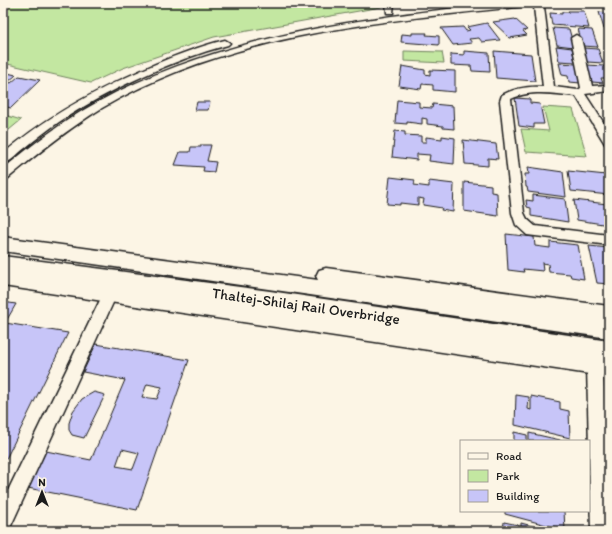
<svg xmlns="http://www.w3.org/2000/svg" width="612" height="534" font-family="Itim,sans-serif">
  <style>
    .green { fill: #c3e7a1; stroke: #70825e }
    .building { fill: #c7c5f8; stroke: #1c1c1c; fill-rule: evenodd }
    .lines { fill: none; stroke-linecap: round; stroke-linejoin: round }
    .street-casing { stroke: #1c1c1c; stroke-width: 3 }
    .secondary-casing { stroke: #1c1c1c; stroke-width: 3 }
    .street { fill: #fcf5e5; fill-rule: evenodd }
    .secondary { fill: #fcf5e5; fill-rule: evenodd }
    .labels { text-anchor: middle; stroke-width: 3; stroke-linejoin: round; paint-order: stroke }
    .street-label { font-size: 15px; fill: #1c1c1c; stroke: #fcf5e5 }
  </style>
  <rect width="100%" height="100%" fill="#fcf5e5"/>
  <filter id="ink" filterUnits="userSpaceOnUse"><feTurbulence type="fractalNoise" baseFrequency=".025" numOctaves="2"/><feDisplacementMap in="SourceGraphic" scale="8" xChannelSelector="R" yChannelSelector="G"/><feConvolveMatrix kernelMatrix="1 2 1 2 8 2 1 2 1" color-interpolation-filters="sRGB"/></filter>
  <g filter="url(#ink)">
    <g class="green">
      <polygon points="3,3 381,3 381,7 214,37 123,68 91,83 3,63"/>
      <polygon points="404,51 442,52 444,63 404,61"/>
      <polygon points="543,107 573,109 587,156 526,152 521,129 549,131"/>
      <polygon points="8,116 21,120 3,135 3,120"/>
    </g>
    <g class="building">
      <polygon points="568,11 584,11 589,28 552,25 550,13 562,14 562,12 569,12"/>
      <polygon points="599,12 609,13 609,29 604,29"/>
      <polygon points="515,19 527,30 523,31 527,35 510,38 493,22"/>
      <polygon points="487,23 500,40 482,42 479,38 469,39 472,43 453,45 441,28 463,27 466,31 470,30 467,27"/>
      <polygon points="553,28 569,29 574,47 557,45"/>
      <polygon points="578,29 592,30 598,47 583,46"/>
      <polygon points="412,33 427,33 426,35 439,36 439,45 401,42 402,34 412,35"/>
      <polygon points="556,46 572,48 575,62 559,61"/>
      <polygon points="583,48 598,49 603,63 587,62"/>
      <polygon points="464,51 489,53 490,72 472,71 471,66 451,65 451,54 464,55"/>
      <polygon points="494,51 531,54 535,81 496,78"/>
      <polygon points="559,63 576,64 581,83 569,82 568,76 562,75"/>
      <polygon points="587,65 604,66 608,78 601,78 603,83 592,82"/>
      <polygon points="402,66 425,70 425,74 430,75 430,70 455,71 455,92 433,90 433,85 422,84 421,89 399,86"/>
      <polygon points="3,72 16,75 8,82 11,83 19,76 40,80 11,108 3,106"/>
      <polygon points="515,98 530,99 530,103 540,104 544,124 534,124 534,128 519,126"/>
      <polygon points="397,100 419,102 419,107 432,108 433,104 453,106 454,129 443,128 443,126 427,124 427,119 422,118 422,124 407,122 407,124 395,123"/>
      <polygon points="197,102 210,102 208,110 195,110"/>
      <polygon points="395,131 405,132 405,135 421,136 421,142 426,142 426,137 442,139 442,136 455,138 454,164 429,161 430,155 417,154 417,160 392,157"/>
      <polygon points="463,140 496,144 498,159 488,158 488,166 465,164"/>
      <polygon points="201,145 211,145 207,161 216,162 214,172 203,171 204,167 175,165 180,152 190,152 191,147 201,147"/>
      <polygon points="528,167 563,172 566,197 528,192 527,187 526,187 525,174 529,174"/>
      <polygon points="568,171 606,175 609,195 571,191"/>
      <polygon points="390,177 415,180 414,185 429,187 429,181 454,184 453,212 441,210 442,208 423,205 424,199 418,198 418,205 400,203 400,205 387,204"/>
      <polygon points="464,182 491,185 491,192 497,193 498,216 464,211"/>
      <polygon points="533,195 565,199 568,222 531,216 531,208 527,207 526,200 533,201"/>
      <polygon points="574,200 607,204 609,210 609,225 577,220"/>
      <polygon points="506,234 534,237 535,246 550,248 550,242 578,245 584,279 571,277 570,274 549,272 548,264 542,263 543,271 523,269 524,272 508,270"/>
      <polygon points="589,246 609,248 609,284 597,283"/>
      <polygon points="3,302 16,304 5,323 68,333 3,465"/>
      <path d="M 96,344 L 189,360 L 137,510 L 28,488 L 46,451 L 91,460 L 125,380 L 83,372 ZM 147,384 L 162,387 L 157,399 L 142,397 ZM 122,449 L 139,453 L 133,469 L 116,466 Z"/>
      <polygon points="94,392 105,395 84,438 72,435 69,430 69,423 73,411 82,399"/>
      <polygon points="516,395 529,397 528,409 531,410 531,396 560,402 560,409 569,411 570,438 515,425"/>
      <polygon points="514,432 527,435 527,441 514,441"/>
      <polygon points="529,433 560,440 560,441 529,441"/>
      <polygon points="505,511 564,511 565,530 505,514"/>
      <polygon points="504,522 518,525 518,531 503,531"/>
      <polygon points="521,523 551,531 521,531"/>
    </g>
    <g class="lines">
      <defs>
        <g id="street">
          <polygon points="386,3 394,3 393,13 387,13"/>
          <path d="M 501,3 L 530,3 L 526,6 C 382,21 229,33 102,108 C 68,129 37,154 7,179 L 3,180 L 3,169 C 32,145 63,121 96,103 C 221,35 362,18 501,3 Z"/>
          <path d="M 533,3 L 541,3 L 544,7 L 554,87 L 578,90 L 581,88 L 571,38 L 576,35 L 581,38 L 592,86 L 609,85 L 609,91 L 585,94 L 609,131 L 609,145 L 605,144 L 576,96 C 554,94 531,89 511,99 L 524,213 L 527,219 L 535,226 L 609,235 L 609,245 L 527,235 L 516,225 L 512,213 L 500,101 L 502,95 C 515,88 529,86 543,87 L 534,7 Z"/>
          <path d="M 225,40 L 230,43 L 228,45 C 172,60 108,90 59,122 C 47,130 36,139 25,148 C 18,153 11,162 3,164 L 3,154 C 44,118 92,92 142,70 C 169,58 196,47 225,40 Z"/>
          <polygon points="110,288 115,290 117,294 10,528 3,530 3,501 103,294 105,290"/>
          <polygon points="595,358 601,360 603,365 609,498 609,531 591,531 587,365 589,360"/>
        </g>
        <g id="secondary">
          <polygon points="3,237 318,280 316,276 319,270 326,268 609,306 609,338 3,251"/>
          <polygon points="3,256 270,291 609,341 609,377 3,286"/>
        </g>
      </defs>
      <use href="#street" class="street-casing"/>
      <use href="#secondary" class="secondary-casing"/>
      <use href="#street" class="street"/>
      <use href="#secondary" class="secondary"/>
    </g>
  </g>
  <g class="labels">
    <g class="street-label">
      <text transform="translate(306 306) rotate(8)" y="5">Thaltej-Shilaj Rail Overbridge</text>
    </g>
  </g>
  <rect width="612" height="534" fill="none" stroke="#fcf5e5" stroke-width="16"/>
  <rect x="8" y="8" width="596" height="518" fill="none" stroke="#1c1c1c" stroke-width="1.5" filter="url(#ink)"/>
  <rect x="460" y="440" width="130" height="72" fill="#fcf5e5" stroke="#a29e95"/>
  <rect x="468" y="453" width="20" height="6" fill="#fcf5e5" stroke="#a29e95"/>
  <text x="496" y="460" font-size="12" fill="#1c1c1c">Road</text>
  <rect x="468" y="470" width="20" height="12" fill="#c3e7a1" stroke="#a29e95"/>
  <text x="496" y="480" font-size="12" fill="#1c1c1c">Park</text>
  <rect x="468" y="490" width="20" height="12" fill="#c7c5f8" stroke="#a29e95"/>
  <text x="496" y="500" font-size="12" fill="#1c1c1c">Building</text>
  <g transform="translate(42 492)" stroke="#fcf5e5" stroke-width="3" paint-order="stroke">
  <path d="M0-3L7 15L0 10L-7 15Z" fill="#1c1c1c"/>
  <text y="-6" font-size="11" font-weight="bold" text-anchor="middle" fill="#1c1c1c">N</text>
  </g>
</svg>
